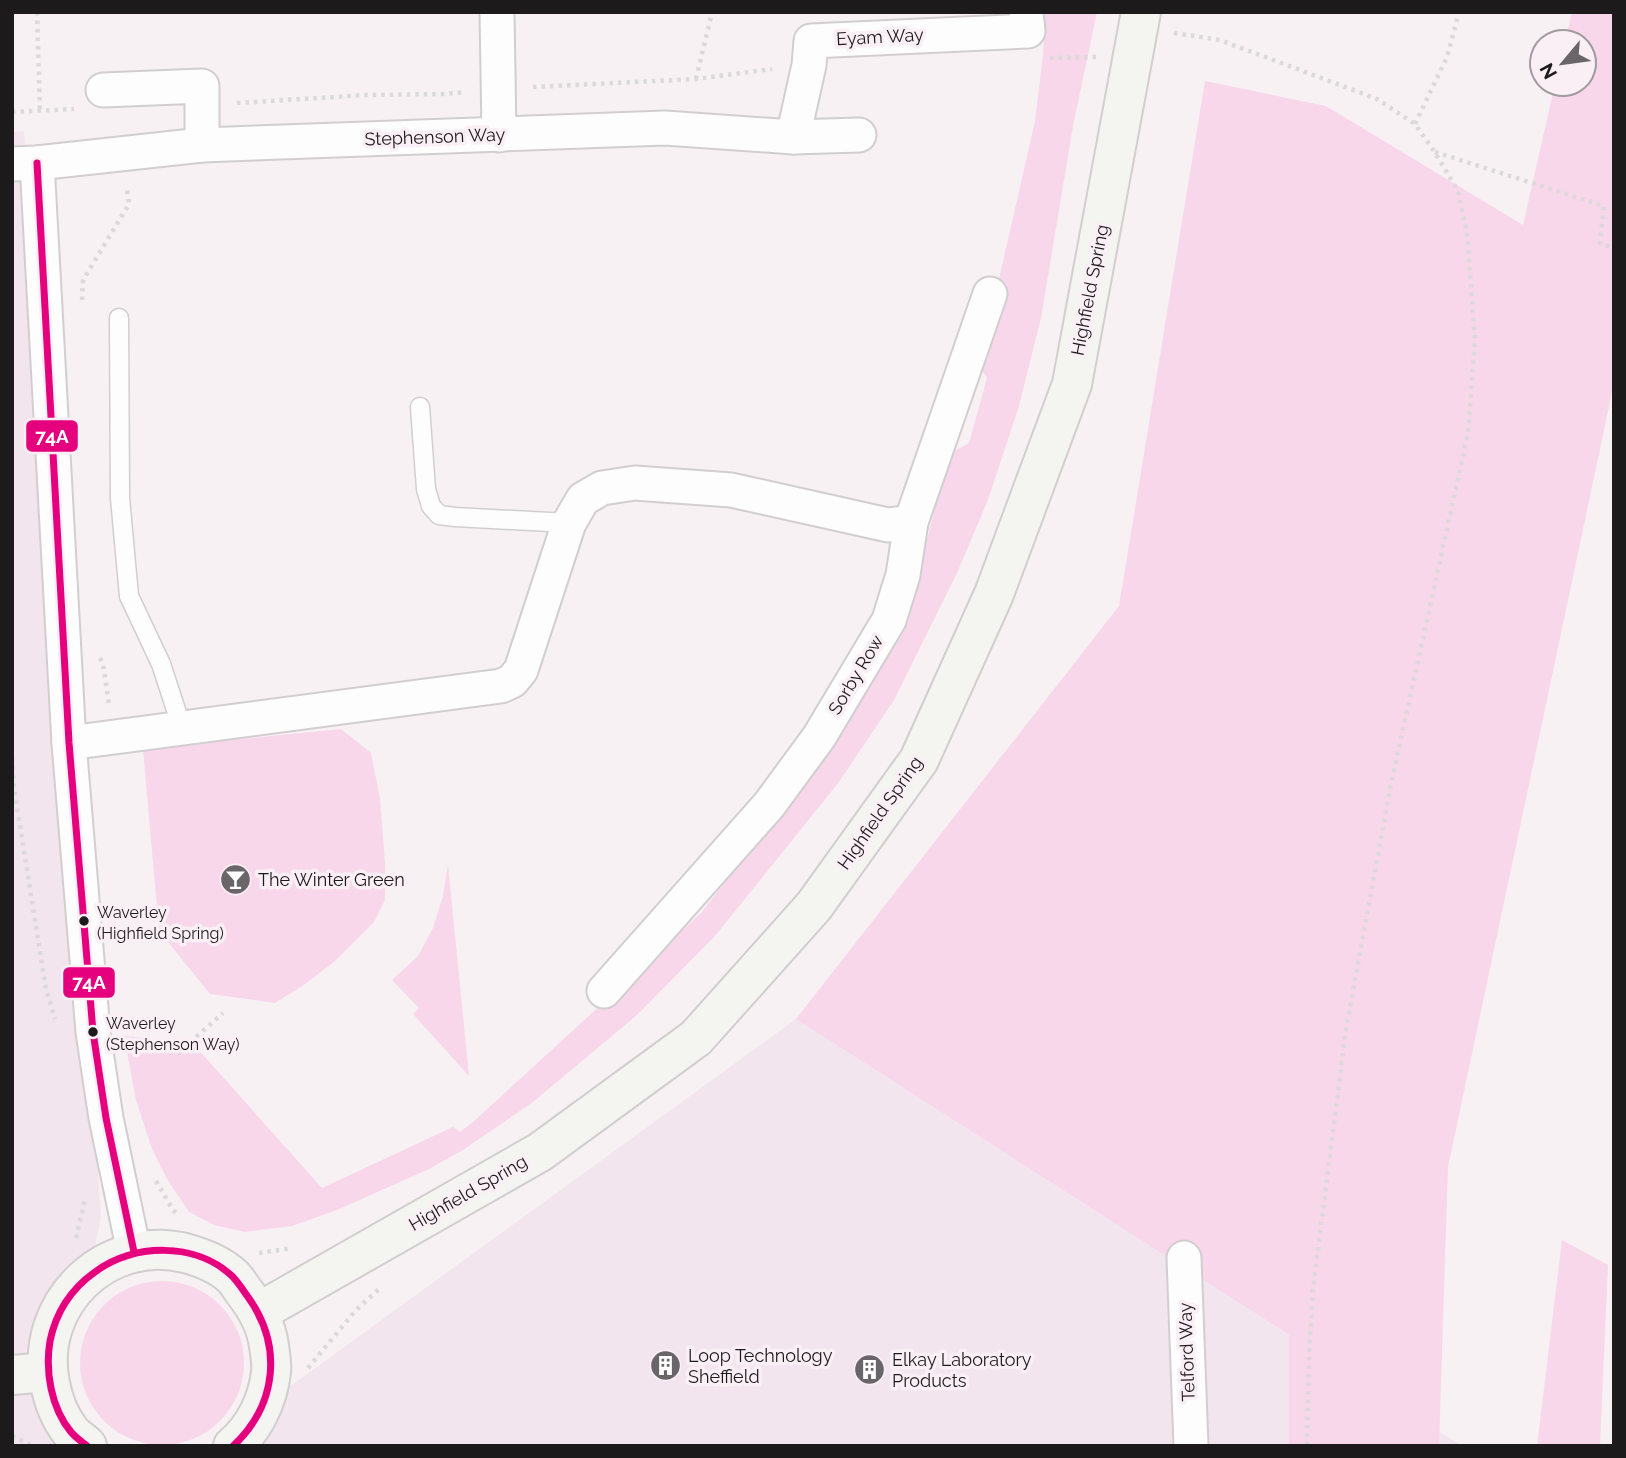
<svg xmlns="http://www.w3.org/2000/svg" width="1626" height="1458" font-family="Raleway,sans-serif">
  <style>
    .built { fill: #f2e5ed }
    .green { fill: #f8d7eb }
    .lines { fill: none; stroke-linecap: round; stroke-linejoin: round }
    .service-casing { stroke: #d2ced0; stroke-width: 21 }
    .minor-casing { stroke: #d2ced0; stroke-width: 37 }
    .secondary-casing { stroke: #d2ced0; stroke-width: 42 }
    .path { stroke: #dbd9da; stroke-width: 4.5; stroke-dasharray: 3.5 5; stroke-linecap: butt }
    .service { stroke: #fefdfd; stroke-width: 18 }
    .minor { stroke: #fefdfd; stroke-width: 33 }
    .secondary { stroke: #f4f4f1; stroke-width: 38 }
    .bus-1-casing { stroke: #f9eff5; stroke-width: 12 }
    .bus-1 { stroke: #e5007d; stroke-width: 7 }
    .bus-dot { fill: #1d1a1c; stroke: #f9eff5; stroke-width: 2.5 }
    .labels { text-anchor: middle; stroke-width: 7; stroke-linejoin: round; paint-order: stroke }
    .bus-label { font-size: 16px; fill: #1d1a1c; stroke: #f9eff5; text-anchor: start }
    .street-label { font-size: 18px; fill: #1d1a1c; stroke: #f9eff5 }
    .poi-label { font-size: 18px; fill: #1d1a1c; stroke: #f9eff5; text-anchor: start }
    .line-badge { stroke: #f9eff5; stroke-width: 2.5 }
    .badge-label { font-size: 19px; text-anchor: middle; font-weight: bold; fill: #fff }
  </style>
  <rect width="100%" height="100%" fill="#f7f1f4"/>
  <g class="built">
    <polygon points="24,131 101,1216 93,1257 70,1326 68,1379 76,1418 91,1446 12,1446 12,132"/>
    <polygon points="796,1019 1462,1446 208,1446"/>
  </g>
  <g class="green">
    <polygon points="1045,12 1097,12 1073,126 1041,318 1019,406 988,500 957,573 894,700 839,782 715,936 637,1015 533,1102 463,1150 429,1169 337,1210 292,1226 245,1232 214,1225 189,1212 167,1179 152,1149 136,1100 124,1036 145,1038 177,1046 188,1038 322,1188 453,1127 460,1132 473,1122 701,913 811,772 909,619 915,586 949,454 969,443 987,378 976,362 989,323 1035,121 1043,55"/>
    <polygon points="1572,12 1614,12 1614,383 1448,1167 1439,1446 1289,1446 1289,1335 796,1019 1119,606 1205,81 1326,106 1523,225 1555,84 1584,84 1584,42 1565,42"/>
    <polygon points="341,729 371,753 380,799 385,863 385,900 374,922 334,962 301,987 275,1003 210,994 159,931 143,749"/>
    <polygon points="448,865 469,1076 413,1014 419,1008 392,980 418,956 433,928 443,896"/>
    <polygon points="1562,1240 1608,1265 1600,1446 1537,1446"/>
    <circle cx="162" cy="1363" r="82"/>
  </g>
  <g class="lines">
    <defs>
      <g id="service">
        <polyline points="119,318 120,498 129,596 161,664 182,728"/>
        <polyline points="420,407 426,489 431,506 439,515 455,517 569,523"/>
      </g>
      <g id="minor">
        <polyline points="497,12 499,135"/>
        <polyline points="103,90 202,86 202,145"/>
        <polyline points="793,137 809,65 811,41 1028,31 1026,12"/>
        <polyline points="37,163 69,743 93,1032 106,1118 134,1252"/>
        <polyline points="12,164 37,163 202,145 665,128 793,137 859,135"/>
        <polyline points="69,743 501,686 512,681 521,670 569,523 583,499 602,488 635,483 731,490 888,525 911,522"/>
        <polyline points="604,991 769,805 819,737 889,620 903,575 911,522 990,294"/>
        <polyline points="1184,1258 1191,1446"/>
      </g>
      <g id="secondary">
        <polyline points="259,1312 540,1152 696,1038 814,906 919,760 994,594 1072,384 1141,12"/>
        <polyline points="12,1375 48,1372"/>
        <path d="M 87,1446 C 82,1441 75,1437 71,1432 C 60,1418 53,1400 50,1383 C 34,1304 106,1234 185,1253 C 200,1257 220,1265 232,1276 C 236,1279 239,1285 242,1289 C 255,1306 266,1323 269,1346 C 270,1354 272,1364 271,1372 C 268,1400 254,1429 233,1446"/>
      </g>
    </defs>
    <use href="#service" class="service-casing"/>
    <use href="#minor" class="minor-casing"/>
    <use href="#secondary" class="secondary-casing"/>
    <g class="path">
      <polyline points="37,12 40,111"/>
      <polyline points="1174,33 1220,40 1377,99 1415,124 1434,151 1458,191 1467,233 1475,339 1468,433 1391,784 1346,1029 1313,1290 1309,1356 1307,1446"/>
      <polyline points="1050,58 1097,57"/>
      <polyline points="696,79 712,12"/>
      <polyline points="533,87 696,79 772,69"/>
      <polyline points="237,103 365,95 444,94 466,92"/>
      <polyline points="12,112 74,109"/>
      <polyline points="1415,124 1447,57 1459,12"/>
      <polyline points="1435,152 1604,206 1600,243 1614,248"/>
      <polyline points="82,300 83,280 129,204 127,189"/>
      <polyline points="100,658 103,664 109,704"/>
      <polyline points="12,758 14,788 46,989 55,1019"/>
      <polyline points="128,1041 177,1054 223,1013"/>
      <polyline points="156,1181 173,1210 178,1215"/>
      <polyline points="76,1238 85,1199"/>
      <polyline points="259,1253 292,1248"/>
      <polyline points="308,1368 356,1310 379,1289"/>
      <polyline points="12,1436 33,1446"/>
    </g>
    <use href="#service" class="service"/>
    <use href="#minor" class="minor"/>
    <use href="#secondary" class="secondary"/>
    <defs>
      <g id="bus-1">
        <polyline points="37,163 69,743 93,1032 106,1118 134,1252"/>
        <path d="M 87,1446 C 81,1441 75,1437 71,1432 C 51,1408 45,1371 50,1341 C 56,1312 71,1289 95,1272 C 133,1243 196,1242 232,1276 C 238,1282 243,1290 248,1297 C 283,1346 277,1405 233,1446"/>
      </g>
    </defs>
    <use href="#bus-1" class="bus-1-casing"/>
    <use href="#bus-1" class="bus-1"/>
  </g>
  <defs>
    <symbol id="bar-disc" viewBox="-11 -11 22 22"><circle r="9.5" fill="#696568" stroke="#f9eff5"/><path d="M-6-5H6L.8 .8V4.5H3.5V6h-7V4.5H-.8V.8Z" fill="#fff"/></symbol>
    <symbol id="building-disc" viewBox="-11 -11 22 22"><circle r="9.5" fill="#696568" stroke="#f9eff5"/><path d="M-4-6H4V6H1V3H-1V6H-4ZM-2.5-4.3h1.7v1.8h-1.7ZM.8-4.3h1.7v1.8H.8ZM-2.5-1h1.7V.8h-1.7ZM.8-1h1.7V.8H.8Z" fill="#fff"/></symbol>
  </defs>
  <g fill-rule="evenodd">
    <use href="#bar-disc" x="218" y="862" width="35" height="35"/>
    <use href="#building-disc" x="648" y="1348" width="35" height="35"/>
    <use href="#building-disc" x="852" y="1352" width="35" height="35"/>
  </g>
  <g class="bus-dot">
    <circle cx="84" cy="921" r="6"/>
    <circle cx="93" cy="1032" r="6"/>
  </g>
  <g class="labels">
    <g class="bus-label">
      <text x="97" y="918">Waverley<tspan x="97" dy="21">(Highfield Spring)</tspan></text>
      <text x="106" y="1029">Waverley<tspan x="106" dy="21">(Stephenson Way)</tspan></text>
    </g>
    <g class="street-label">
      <text transform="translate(880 37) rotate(-3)" y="6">Eyam Way</text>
      <text transform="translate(435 137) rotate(-2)" y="6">Stephenson Way</text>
      <text transform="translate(1090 290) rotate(-79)" y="6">Highfield Spring</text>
      <text transform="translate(856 675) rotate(-59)" y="6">Sorby Row</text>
      <text transform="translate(880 813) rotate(-55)" y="6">Highfield Spring</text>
      <text transform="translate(468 1193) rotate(-30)" y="6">Highfield Spring</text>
      <text transform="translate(1187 1352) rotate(-92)" y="6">Telford Way</text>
    </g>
    <g class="poi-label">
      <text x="258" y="886">The Winter Green</text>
      <text x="688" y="1362">Loop Technology<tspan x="688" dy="21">Sheffield</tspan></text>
      <text x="892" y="1366">Elkay Laboratory<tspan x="892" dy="21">Products</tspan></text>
    </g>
  </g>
  <g class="line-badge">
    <rect x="25" y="419" width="54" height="34" rx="7" fill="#e5007d"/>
    <rect x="62" y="966" width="54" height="33" rx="7" fill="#e5007d"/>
  </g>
  <g class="badge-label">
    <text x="52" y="443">74A</text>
    <text x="89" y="989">74A</text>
  </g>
  <rect width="1626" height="1458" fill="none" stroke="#1d1a1c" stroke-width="28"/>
  <g transform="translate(1563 63) rotate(241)"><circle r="33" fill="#f9eff5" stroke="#a19a9e" stroke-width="2"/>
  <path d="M0-5L12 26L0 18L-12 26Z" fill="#696568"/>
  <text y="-10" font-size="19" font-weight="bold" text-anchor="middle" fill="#1d1a1c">N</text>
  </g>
</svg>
